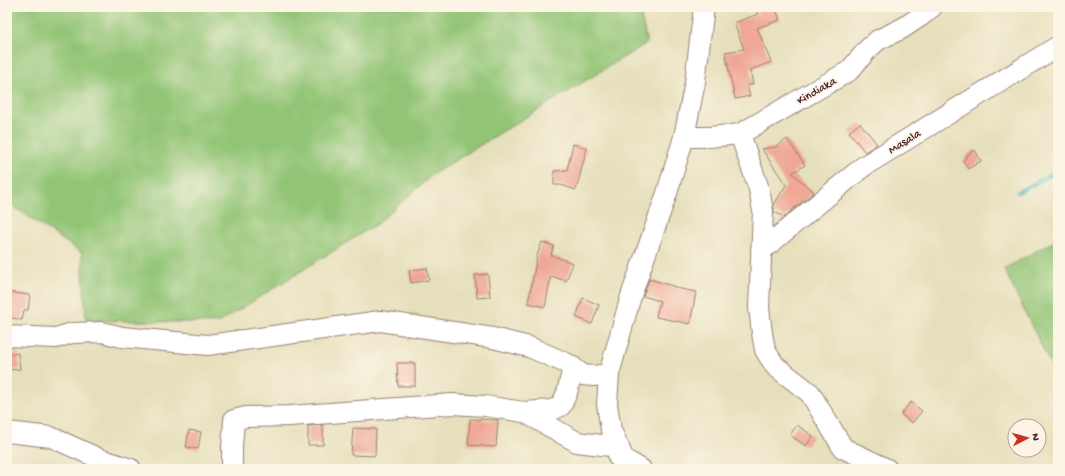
<svg xmlns="http://www.w3.org/2000/svg" width="1065" height="476" font-family="'Gochi Hand',sans-serif">
  <style>
    .green { fill: #91c475; stroke: #6e7250 }
    .lines { fill: none; stroke-linecap: round; stroke-linejoin: round }
    .stream { stroke: #40afbc; stroke-width: 4.5 }
    .building { fill: #efa896 }
    .minor-casing { stroke: #987f73; stroke-width: 22 }
    .minor { stroke: #fff; stroke-width: 20 }
    .labels { text-anchor: middle; stroke-width: 3.5; stroke-linejoin: round; paint-order: stroke }
    .street-label { font-size: 12px; fill: #4a1f2b; stroke: #fcf5e5 }
  </style>
  <rect width="100%" height="100%" fill="#fcf5e5"/>
  <filter id="ink" filterUnits="userSpaceOnUse"><feTurbulence type="fractalNoise" baseFrequency=".025" numOctaves="2"/><feDisplacementMap in="SourceGraphic" scale="8" xChannelSelector="R" yChannelSelector="G"/><feConvolveMatrix kernelMatrix="1 2 1 2 8 2 1 2 1" color-interpolation-filters="sRGB"/></filter>
  <filter id="wash" filterUnits="userSpaceOnUse"><feTurbulence type="fractalNoise" baseFrequency=".012" numOctaves="4" result="noise"/><feDisplacementMap in="SourceGraphic" scale="16" xChannelSelector="R" yChannelSelector="G"/><feGaussianBlur stdDeviation="0.9" result="paint"/><feColorMatrix in="noise" values="0 0 0 0 0 0 0 0 0 0 0 0 0 0 0 0 0 1.4 0 .05"/><feComposite in="paint" operator="in"/></filter>
  <g filter="url(#wash)">
    <rect width="100%" height="100%" fill="#e6dfbb"/>
    <g class="green">
      <polygon points="7,7 639,7 647,43 433,174 378,223 218,323 86,320 82,253 7,202"/>
      <polygon points="1058,239 1058,380 1004,269"/>
    </g>
    <g class="lines">
      <polyline class="stream" points="1018,192 1058,171"/>
    </g>
    <g id="blocks">
      <g class="building">
        <polygon points="756,7 775,7 780,20 757,28 771,62 750,70 753,84 747,86 750,96 735,99 725,52 744,49 734,23 758,14"/>
        <polygon points="860,123 877,144 865,152 849,132"/>
        <polygon points="787,139 805,165 792,173 814,192 784,217 774,212 774,205 786,185 762,149 776,147"/>
        <polygon points="573,144 587,148 576,190 561,185 554,185 554,171 567,170"/>
        <polygon points="975,150 981,161 968,169 963,161 969,153"/>
        <polygon points="542,242 554,246 551,255 573,263 566,281 551,276 545,307 528,303 537,256"/>
        <polygon points="427,268 429,280 411,283 409,270"/>
        <polygon points="488,274 490,297 477,298 475,275"/>
        <polygon points="649,279 676,287 676,288 696,292 690,324 656,317 660,301 643,296"/>
        <polygon points="7,292 30,295 28,310 24,310 22,320 7,317"/>
        <polygon points="583,298 599,305 592,324 576,317"/>
        <polygon points="18,353 20,369 8,370 7,355"/>
        <polygon points="397,363 415,363 415,386 398,386"/>
        <polygon points="911,402 922,411 912,423 901,414"/>
        <polygon points="470,419 498,420 496,447 468,445"/>
        <polygon points="323,425 323,445 308,445 308,426"/>
        <polygon points="797,425 813,436 806,446 790,435"/>
        <polygon points="353,428 376,429 375,456 351,455"/>
        <polygon points="189,430 201,432 198,449 186,447"/>
      </g>
    </g>
  </g>
  <g filter="url(#ink)">
    <use href="#blocks" fill-opacity="0" stroke="#987f73" stroke-width="1"/>
    <g class="lines">
      <defs>
        <g id="minor">
          <polyline points="740,134 759,189 763,211 759,308 762,333 765,350 775,366 810,393 843,448 887,469"/>
          <polyline points="684,137 709,137 740,134 849,71 868,49 878,40 903,28 921,16 932,7"/>
          <polyline points="761,251 864,166 1058,46"/>
          <polyline points="7,336 56,338 72,333 102,332 122,337 208,345 380,321 493,338 529,347 566,363 583,375 593,376 609,374"/>
          <polyline points="524,412 577,442 619,447 618,457"/>
          <polyline points="7,432 51,437 100,459 131,469"/>
          <polyline points="232,469 232,447 234,420 246,417 290,416 452,404 485,406 524,412 552,410 561,406 567,393 573,367"/>
          <polyline points="641,469 624,459 611,430 607,404 609,374 631,296 666,196 684,137 695,82 704,7"/>
        </g>
      </defs>
      <use href="#minor" class="minor-casing"/>
      <use href="#minor" class="minor"/>
    </g>
  </g>
  <g class="labels">
    <g class="street-label">
      <text transform="translate(816 90) rotate(-30)" y="4">Kindiaka</text>
      <text transform="translate(904 141) rotate(-32)" y="4">Masala</text>
    </g>
  </g>
  <rect width="1065" height="476" fill="none" stroke="#fcf5e5" stroke-width="24"/>
  <g transform="translate(1027 438) rotate(84)"><circle r="19" fill="#fcf5e5" stroke="#b59f9b"/>
  <path d="M0-3L7 15L0 10L-7 15Z" fill="#c8321e"/>
  <text y="-6" font-size="11" font-weight="bold" text-anchor="middle" fill="#4a1f2b">N</text>
  </g>
</svg>
